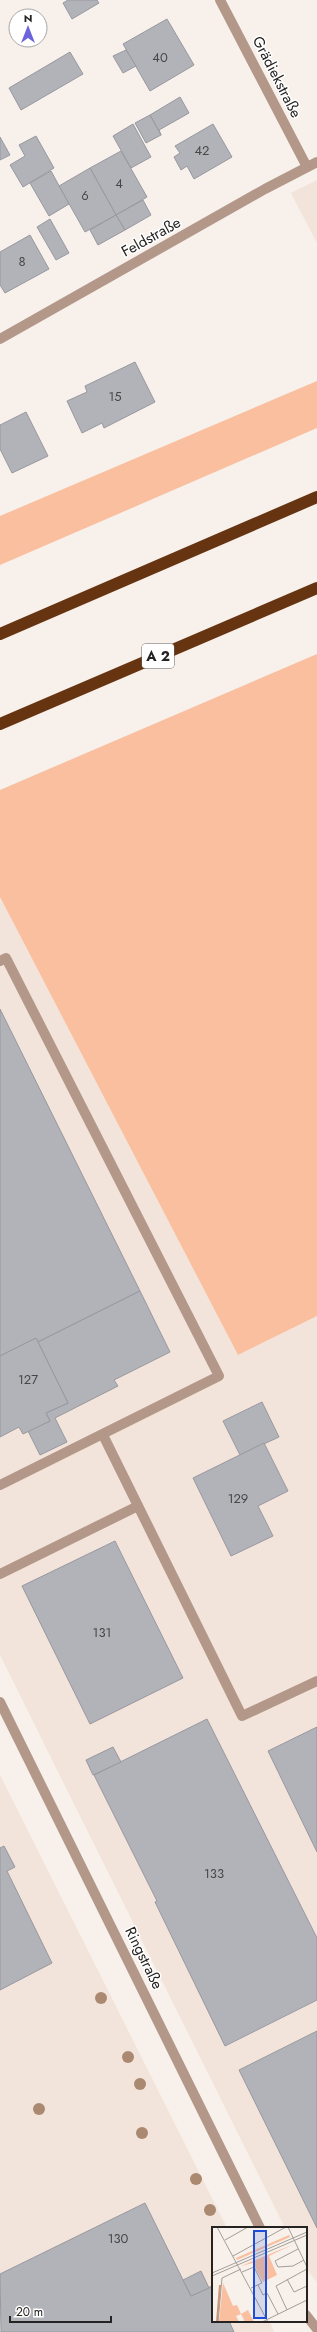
<svg xmlns="http://www.w3.org/2000/svg" width="317" height="2332" font-family="Jost,sans-serif">
  <style>
    .built { fill: #f2e3db }
    .green { fill: #f9bf9e }
    .building { fill: #b2b2b9; stroke: #98989f }
    .lines { fill: none; stroke-linecap: round; stroke-linejoin: round }
    .lane { stroke: #b39889; stroke-width: 10 }
    .street { stroke: #b39889; stroke-width: 10 }
    .highway { stroke: #673412; stroke-width: 12 }
    .tree { fill: #ab8971 }
    .labels { text-anchor: middle; stroke-width: 3; stroke-linejoin: round; paint-order: stroke }
    .number-label { font-size: 13px; fill: #484747 }
    .shield { fill: #fff; stroke: #666564; stroke-width: 1 }
    .shield-label { font-size: 14px; font-weight: bold; fill: #252321 }
    .street-label { font-size: 15px; fill: #252321; stroke: #fff }
    .inset-river { fill: none; stroke: #d09473; stroke-width: 2 }
    .inset-road { fill: none; stroke: #a39e9a; stroke-width: 1 }
    .view { fill: #1d4ed8; fill-opacity: 0.15; stroke: #1d4ed8; stroke-width: 2 }
    .inset-edge { fill: none; stroke: #252321; stroke-width: 2 }
  </style>
  <rect width="100%" height="100%" fill="#f7f0eb"/>
  <g class="built">
    <polygon points="317,180 317,243 291,193"/>
    <polygon points="0,897 238,1355 317,1316 317,2282 306,2269 306,2228 285,2228 0,1655"/>
    <polygon points="0,1775 227,2228 213,2228 213,2321 270,2321 274,2332 0,2332"/>
  </g>
  <g class="green">
    <polygon points="317,381 317,428 0,565 0,516"/>
    <polygon points="317,654 317,1316 238,1355 0,897 0,790"/>
  </g>
  <g class="building">
    <polygon points="68,0 97,0 99,3 72,19 63,3"/>
    <polygon points="167,19 194,65 150,91 123,44"/>
    <polygon points="126,50 136,66 123,73 113,56"/>
    <polygon points="70,52 83,74 21,110 9,88"/>
    <polygon points="180,97 189,113 159,130 161,135 150,115"/>
    <polygon points="150,115 161,135 146,143 135,123"/>
    <polygon points="133,124 151,157 131,168 113,136"/>
    <polygon points="213,124 232,157 194,179 187,166 181,170 174,157 180,153 175,146"/>
    <polygon points="36,136 54,168 23,187 10,165 25,156 19,145"/>
    <polygon points="0,137 10,155 0,160"/>
    <polygon points="121,151 147,197 116,215 90,168"/>
    <polygon points="90,168 116,215 85,232 59,186"/>
    <polygon points="51,171 69,204 49,216 30,183"/>
    <polygon points="143,200 151,215 125,230 116,215"/>
    <polygon points="116,215 125,230 98,245 90,230"/>
    <polygon points="50,219 69,253 56,260 37,227"/>
    <polygon points="30,235 49,269 5,293 0,285 0,252"/>
    <polygon points="135,362 155,402 104,428 102,423 82,433 67,401 87,392 85,386"/>
    <polygon points="26,412 48,456 12,473 0,449 0,425"/>
    <polygon points="0,1009 140,1291 38,1342 36,1338 0,1356"/>
    <polygon points="140,1291 170,1352 114,1380 118,1386 55,1418 67,1442 40,1455 28,1431 50,1421 46,1413 68,1403 38,1342"/>
    <polygon points="36,1338 68,1403 46,1413 50,1421 23,1434 19,1427 0,1437 0,1356"/>
    <polygon points="262,1402 279,1437 240,1455 223,1421"/>
    <polygon points="264,1443 288,1491 258,1506 273,1536 231,1556 193,1478"/>
    <polygon points="115,1541 183,1678 90,1724 22,1586"/>
    <polygon points="207,1719 317,1938 317,2000 225,2046 155,1902 157,1901 94,1775"/>
    <polygon points="317,1727 317,1852 268,1751"/>
    <polygon points="113,1747 121,1762 93,1775 86,1760"/>
    <polygon points="4,1846 15,1867 7,1871 52,1963 0,1990 0,1848"/>
    <polygon points="317,2031 317,2228 239,2070"/>
    <polygon points="145,2203 191,2296 212,2286 213,2321 229,2321 234,2332 1,2332 0,2274"/>
    <polygon points="201,2271 209,2288 191,2296 183,2280"/>
  </g>
  <g class="lines">
    <g class="lane">
      <polyline points="0,961 6,958 219,1376 0,1485"/>
      <polyline points="103,1435 242,1716 317,1681"/>
      <polyline points="0,1574 138,1506"/>
    </g>
    <g class="street">
      <polyline points="220,0 307,167"/>
      <polyline points="0,339 265,189 317,162"/>
      <polyline points="0,1702 260,2228"/>
      <polyline points="306,2315 317,2329"/>
    </g>
    <g class="highway">
      <polyline points="0,634 317,497"/>
      <polyline points="0,724 317,588"/>
    </g>
  </g>
  <g class="tree">
    <circle cx="101" cy="1998" r="6"/>
    <circle cx="128" cy="2057" r="6"/>
    <circle cx="140" cy="2084" r="6"/>
    <circle cx="39" cy="2109" r="6"/>
    <circle cx="142" cy="2133" r="6"/>
    <circle cx="196" cy="2179" r="6"/>
    <circle cx="210" cy="2210" r="6"/>
  </g>
  <g class="labels">
    <g class="number-label">
      <text x="160" y="62">40</text>
      <text x="202" y="155">42</text>
      <text x="119" y="188">4</text>
      <text x="85" y="200">6</text>
      <text x="22" y="266">8</text>
      <text x="115" y="401">15</text>
      <text x="28" y="1384">127</text>
      <text x="238" y="1503">129</text>
      <text x="102" y="1637">131</text>
      <text x="214" y="1878">133</text>
      <text x="118" y="2243">130</text>
    </g>
    <rect class="shield" x="142" y="644" width="32" height="24" rx="3"/>
    <g class="shield-label">
      <text x="158" y="661">A 2</text>
    </g>
    <g class="street-label">
      <text transform="translate(277 77) rotate(63)" y="5">Grädiekstraße</text>
      <text transform="translate(151 237) rotate(-29)" y="5">Feldstraße</text>
      <text transform="translate(144 1958) rotate(64)" y="5">Ringstraße</text>
    </g>
  </g>
  <g transform="translate(212 2227)">
    <rect width="95" height="95" fill="#f7f0eb"/>
    <path d="M 77,8 L 78,10 L 25,33 L 24,31 ZM 82,17 L 57,29 L 65,48 L 51,55 L 41,36 L 29,39 ZM 11,56 L 21,79 L 25,78 L 29,87 L 36,83 L 42,95 L 33,95 L 29,87 L 24,89 L 27,95 L 7,95 Z" fill="#f9bf9e"/>
    <path class="inset-river" d="M 5,95 L 8,58"/>
    <path class="inset-road" d="M 5,0 L 56,95M 76,0 L 95,40M 13,13 L 36,0M 86,22 L 63,34 L 66,40 L 81,39 L 92,33M 21,29 L 74,0M 30,45 L 42,40 L 50,56 L 39,61M 0,46 L 95,5M 0,49 L 95,8M 75,52 L 82,65 L 95,59M 46,58 L 51,68 L 55,66 L 66,87M 75,83 L 64,59 L 95,42M 6,95 L 10,51 L 29,42M 50,95 L 95,73"/>
    <path class="view" d="M 42,4 L 54,4 L 54,91 L 42,91 Z"/>
    <rect width="95" height="95" class="inset-edge"/>
  </g>
  <g transform="translate(28 28)"><circle r="19" fill="#ffffff" stroke="#a8a7a6"/>
  <path d="M0-3L7 15L0 10L-7 15Z" fill="#6d63dd"/>
  <text y="-6" font-size="11" font-weight="bold" text-anchor="middle" fill="#252321">N</text>
  </g>
  <path d="M10 2316v6h101v-6" fill="none" stroke="#252321" stroke-width="2"/>
  <text x="16" y="2316" font-size="12" fill="#252321" stroke="#ffffff" stroke-width="3" paint-order="stroke">20 m</text>
</svg>
